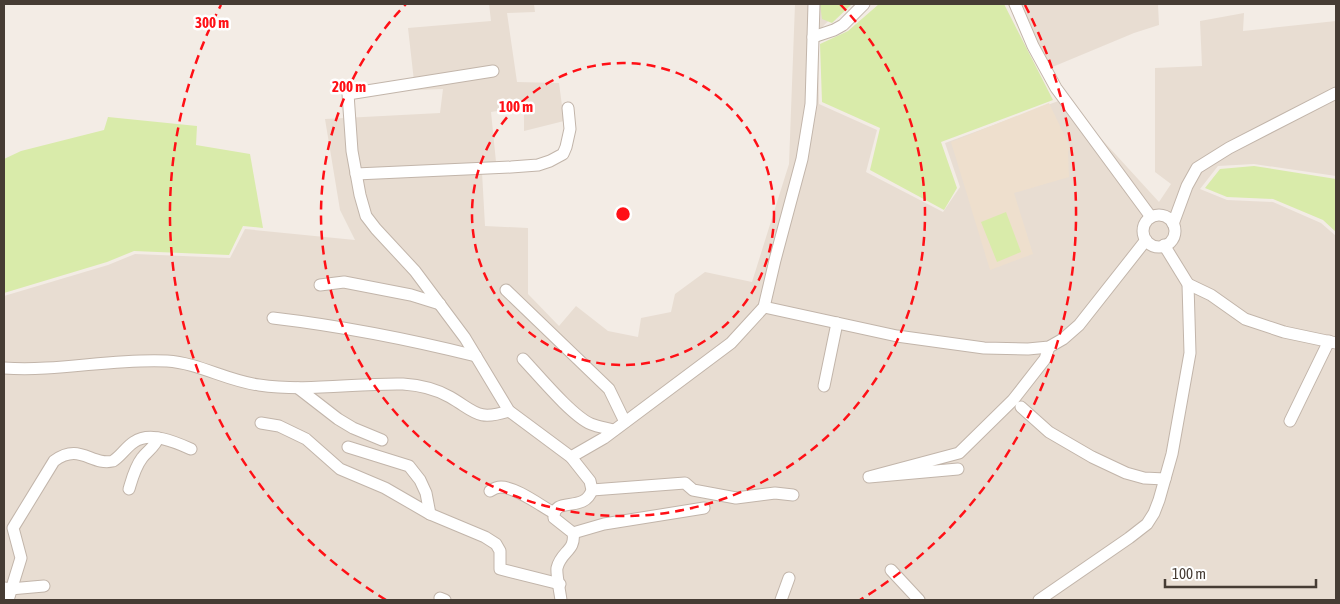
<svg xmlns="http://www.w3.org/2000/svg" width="1340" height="604" font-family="'Asap Condensed',sans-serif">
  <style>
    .residential { fill: #e8ddd2 }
    .education { fill: #eedfcd }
    .green { fill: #d9ebaa }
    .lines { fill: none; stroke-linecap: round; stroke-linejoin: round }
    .street-casing { stroke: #c2b5aa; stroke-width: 13 }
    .street { stroke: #fff; stroke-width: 11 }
    .ring { fill: none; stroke: #ff1016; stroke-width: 2.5; stroke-dasharray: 9 6 }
    .centre { fill: #ff1016; stroke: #fff; stroke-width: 2.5 }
    .ring-label { font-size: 15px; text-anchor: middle; font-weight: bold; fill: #ff1016; stroke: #fff; stroke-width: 5; stroke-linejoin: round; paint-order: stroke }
  </style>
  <rect width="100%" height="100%" fill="#f3ece5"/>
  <g class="residential">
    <polygon points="489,4 534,4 535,12 507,13 517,82 559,83 564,121 524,131 524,107 491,112 497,172 482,172 485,226 528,228 528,294 559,326 576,306 608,331 638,337 641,318 671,312 675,294 705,272 752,282 789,164 795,4 846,4 818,31 819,104 877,130 866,172 943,212 960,187 945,143 1069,97 1096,133 1159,202 1171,184 1155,172 1155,68 1202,66 1200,21 1244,13 1243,31 1336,21 1336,176 1254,164 1218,166 1200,189 1227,200 1273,202 1321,223 1336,236 1336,600 4,600 4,296 108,265 135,254 230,258 245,229 355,240 340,210 325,119 440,113 443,89 415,90 408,28 491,21"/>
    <polygon points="1007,4 1158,4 1159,25 1134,33 1050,68"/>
  </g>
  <polygon class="education" points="1049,103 1070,147 1068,152 1069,177 1014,193 1033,254 990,270 951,142"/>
  <g class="green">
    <polygon points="820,4 852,4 832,23 822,19"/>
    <polygon points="879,4 1004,4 1053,100 941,142 957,188 944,210 870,170 880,128 822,102 820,44 848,31"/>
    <polygon points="108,117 197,126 196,145 250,154 263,228 243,226 229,255 134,251 107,262 4,293 4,159 21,151 104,130"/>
    <polygon points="1254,166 1336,179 1336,232 1323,220 1273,199 1227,197 1205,188 1220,169"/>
    <polygon points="1006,212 1021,252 997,262 981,222"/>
  </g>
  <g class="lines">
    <defs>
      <g id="street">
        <polyline points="1015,4 1033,46 1056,88 1151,217"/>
        <polyline points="813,37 834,30 843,25 864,4"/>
        <path d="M 493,71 L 348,94 L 352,151 L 360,195 L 366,216 L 376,229 L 415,271 L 465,338 L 509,411 L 571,457 L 590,481 L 592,490 C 584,514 553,495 554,518 L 573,533 C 576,551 561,551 557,568 C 556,574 560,592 561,600"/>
        <polyline points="356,174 511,167 538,165 550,161 563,154 566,147 570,129 568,108"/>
        <circle cx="1159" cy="231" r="16"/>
        <polyline points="1173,224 1187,186 1197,168 1229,148 1336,93"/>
        <polyline points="1188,284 1211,295 1245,319 1284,332 1336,343"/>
        <polyline points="320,285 344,282 411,295 440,304"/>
        <polyline points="506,290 609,389 625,422"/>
        <polyline points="764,307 897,336 984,348 1028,349 1049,347 1063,339 1079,325 1146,240"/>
        <path d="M 273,318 C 341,326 408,339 476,356"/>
        <path d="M 523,359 C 539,376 572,416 591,424 C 598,427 607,428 614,430"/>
        <path d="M 4,368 C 58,372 113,358 167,361 C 199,363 227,381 259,385 C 307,392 354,383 403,384 C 419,385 436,389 450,397 C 476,412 477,421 509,411"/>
        <polyline points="824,386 837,323"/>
        <polyline points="298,388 338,419 353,428 382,440"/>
        <polyline points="1021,407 1049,432 1092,457 1126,473 1144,478 1165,479"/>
        <polyline points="1290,421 1329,341"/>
        <polyline points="261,423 279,426 306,439 340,469 385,488 430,514 485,537 496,544 500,551 500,569 560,584"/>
        <polyline points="348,447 409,466 420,480 426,493 430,514"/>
        <polyline points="571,457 604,438 731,343 764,307 775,260 802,159 811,104 814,4"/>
        <polyline points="958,469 869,477 959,453 1013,400 1045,359 1049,347"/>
        <path d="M 129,489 C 132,479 135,467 142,458 C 147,451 155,447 158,438"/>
        <polyline points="592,490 685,483 693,490 736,498 775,493 793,495"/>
        <path d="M 490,491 C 493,489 497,487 501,487 C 516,487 541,506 554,513"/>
        <polyline points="573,533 604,524 704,508"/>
        <polyline points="891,570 919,600"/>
        <polyline points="4,588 10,589 44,586"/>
        <polyline points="440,598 445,600"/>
        <path d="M 8,600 L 21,558 L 13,528 L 54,461 C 80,442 91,466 113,461 C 121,456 126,447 134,442 C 150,431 175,442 191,449"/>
        <polyline points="781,600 789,578"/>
        <polyline points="1039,600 1129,538 1147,524 1154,513 1159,500 1172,454 1190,353 1188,284 1164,245"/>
      </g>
    </defs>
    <use href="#street" class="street-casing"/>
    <use href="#street" class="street"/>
  </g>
  <g class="ring">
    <circle cx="623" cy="214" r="151"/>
    <path d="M840 4A302 302 0 1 1 406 4"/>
    <path d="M386 600A453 453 0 0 1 221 5M1025 5A453 453 0 0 1 860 600"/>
  </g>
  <circle cx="623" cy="214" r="8" class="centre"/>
  <g class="ring-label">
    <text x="212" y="28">300 m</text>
    <text x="349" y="92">200 m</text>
    <text x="516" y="112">100 m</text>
  </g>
  <rect width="1340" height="604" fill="none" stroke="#463c34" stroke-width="10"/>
  <path d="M1165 579v8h151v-8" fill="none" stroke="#463c34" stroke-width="2.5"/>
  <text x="1172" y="579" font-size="15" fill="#463c34" stroke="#ffffff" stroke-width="4" paint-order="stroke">100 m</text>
</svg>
